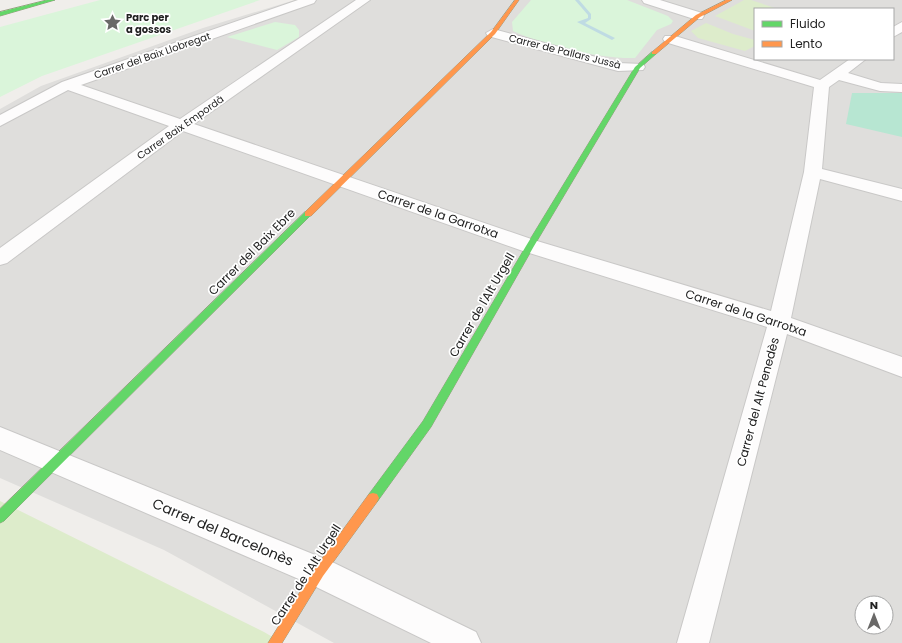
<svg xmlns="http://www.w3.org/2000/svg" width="902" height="643" font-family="Poppins,sans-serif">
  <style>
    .residential { fill: #dfdedc; fill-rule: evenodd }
    .grass { fill: #ddeccb }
    .park { fill: #daf5da }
    .pitch { fill: #b7e6d2 }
    .water { fill: #bfdbe3 }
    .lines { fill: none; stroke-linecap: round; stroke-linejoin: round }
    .street-casing { stroke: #c9c8c7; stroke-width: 2 }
    .fast-casing { stroke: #999a82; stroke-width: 1 }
    .slow-casing { stroke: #999a82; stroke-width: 1 }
    .street { fill: #fdfcfc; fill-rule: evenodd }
    .fast { fill: #63d668; fill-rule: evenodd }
    .slow { fill: #ff974d; fill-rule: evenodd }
    .labels { text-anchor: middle; stroke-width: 3.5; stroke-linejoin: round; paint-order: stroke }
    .far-poi-label { font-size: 10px; font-weight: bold; fill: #222; stroke: #fff; text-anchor: start }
    .far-street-label { font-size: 10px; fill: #222; stroke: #fff }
    .street-label { font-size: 12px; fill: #222; stroke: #fff }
    .near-street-label { font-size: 14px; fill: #222; stroke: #fff }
  </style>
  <rect width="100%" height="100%" fill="#f0eeeb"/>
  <path class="residential" d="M 295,0 L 902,0 L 902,643 L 334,643 L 164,550 L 0,478 L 0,109 L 41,86 L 203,28 ZM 755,9 L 893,9 L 893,59 L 755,59 ZM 862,603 L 886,603 L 886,627 L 862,627 Z"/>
  <g class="grass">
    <polygon points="744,0 751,0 778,9 755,9 755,31 715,16"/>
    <polygon points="706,23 733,34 755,40 755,46 745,51 698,38 691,31"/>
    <polygon points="0,501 264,632 283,643 0,643"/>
  </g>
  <g class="park">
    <polygon points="100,0 260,0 42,76 0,97 0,27"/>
    <path d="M 531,0 L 627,0 L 668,16 L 673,21 L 671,24 L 657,30 L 635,58 C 600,59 545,46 513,31 L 512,22 Z"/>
    <polygon points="275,22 295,25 299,30 299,37 277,50 227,37"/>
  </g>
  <polygon class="pitch" points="852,93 902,93 902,137 846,124"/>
  <polygon class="water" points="575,0 579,0 591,14 591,19 585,23 615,38 612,40 577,22 588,18 588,15"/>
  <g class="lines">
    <defs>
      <g id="street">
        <polygon points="298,0 316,0 314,3 81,85 180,119 356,0 370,0 194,124 537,241 771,311 804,172 814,87 665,42 663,39 665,36 675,36 820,80 850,59 866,59 848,73 881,83 902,84 902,92 880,91 839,80 829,87 822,169 902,189 902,201 820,179 791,318 902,357 902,377 787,334 709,643 677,643 767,327 523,251 183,131 7,263 0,265 0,248 169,126 68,90 0,126 0,115 62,82"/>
        <polygon points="642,0 660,0 702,13 704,16 702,19 694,19 644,3"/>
        <polygon points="902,22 902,32 893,37 893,27"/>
        <polygon points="493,29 618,63 643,64 645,67 643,70 618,71 488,36 486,33"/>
        <polygon points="0,427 330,561 476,632 481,643 431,643 308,583 0,450"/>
      </g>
      <g id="fast">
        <polygon points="47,0 55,0 0,16 0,12"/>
        <polygon points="652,52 657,53 640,68 534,246 431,427 377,502 373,503 369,502 367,498 369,494 423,421 526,246 635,67"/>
        <polygon points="305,212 311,212 312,214 4,521 0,523 0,509"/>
      </g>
      <g id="slow">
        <polygon points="515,0 519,0 495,34 311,216 305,216 305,212 491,32"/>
        <polygon points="726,0 732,0 700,17 656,54 652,54 652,52 696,15"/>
        <polygon points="373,493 377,494 379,498 377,502 323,576 282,643 268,643 315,568 369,494"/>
      </g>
    </defs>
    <use href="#street" class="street-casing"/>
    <use href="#fast" class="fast-casing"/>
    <use href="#slow" class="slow-casing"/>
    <use href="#street" class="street"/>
    <use href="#fast" class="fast"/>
    <use href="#slow" class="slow"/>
  </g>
  <defs>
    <symbol id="sight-bare" viewBox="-9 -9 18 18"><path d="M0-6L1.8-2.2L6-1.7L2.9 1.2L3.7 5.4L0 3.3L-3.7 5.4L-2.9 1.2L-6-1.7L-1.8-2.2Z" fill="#6a6968" stroke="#fff" stroke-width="2.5" paint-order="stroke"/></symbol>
  </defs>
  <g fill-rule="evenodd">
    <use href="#sight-bare" x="100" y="10" width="25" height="25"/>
  </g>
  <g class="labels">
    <g class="far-poi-label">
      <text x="126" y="21">Parc per<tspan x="126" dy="12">a gossos</tspan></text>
    </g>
    <g class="far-street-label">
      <text transform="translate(565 51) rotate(14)" y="4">Carrer de Pallars Jussà</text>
      <text transform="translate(152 55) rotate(-19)" y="4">Carrer del Baix Llobregat</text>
      <text transform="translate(180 127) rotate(-35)" y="4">Carrer Baix Empordà</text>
    </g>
    <g class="street-label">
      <text transform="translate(438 214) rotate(19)" y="4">Carrer de la Garrotxa</text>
      <text transform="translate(252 252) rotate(-45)" y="4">Carrer del Baix Ebre</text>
      <text transform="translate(482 305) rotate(-60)" y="4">Carrer de l'Alt Urgell</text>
      <text transform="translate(746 313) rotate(18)" y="4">Carrer de la Garrotxa</text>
      <text transform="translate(758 402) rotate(-75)" y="4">Carrer del Alt Penedès</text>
      <text transform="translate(306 575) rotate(-57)" y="4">Carrer de l'Alt Urgell</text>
    </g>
    <g class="near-street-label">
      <text transform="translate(223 532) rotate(23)" y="5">Carrer del Barcelonès</text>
    </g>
  </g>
  <rect x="754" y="8" width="140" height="52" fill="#ffffff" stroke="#a7a7a7"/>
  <rect x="762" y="21" width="20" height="6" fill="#63d668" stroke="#a7a7a7"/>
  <text x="790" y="28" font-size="12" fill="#222222">Fluido</text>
  <rect x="762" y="41" width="20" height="6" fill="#ff974d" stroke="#a7a7a7"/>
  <text x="790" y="48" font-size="12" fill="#222222">Lento</text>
  <g transform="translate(874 615)"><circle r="19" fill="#ffffff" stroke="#a7a7a7"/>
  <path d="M0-3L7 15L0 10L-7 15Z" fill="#6a6968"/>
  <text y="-6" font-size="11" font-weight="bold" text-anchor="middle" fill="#222222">N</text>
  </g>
</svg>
